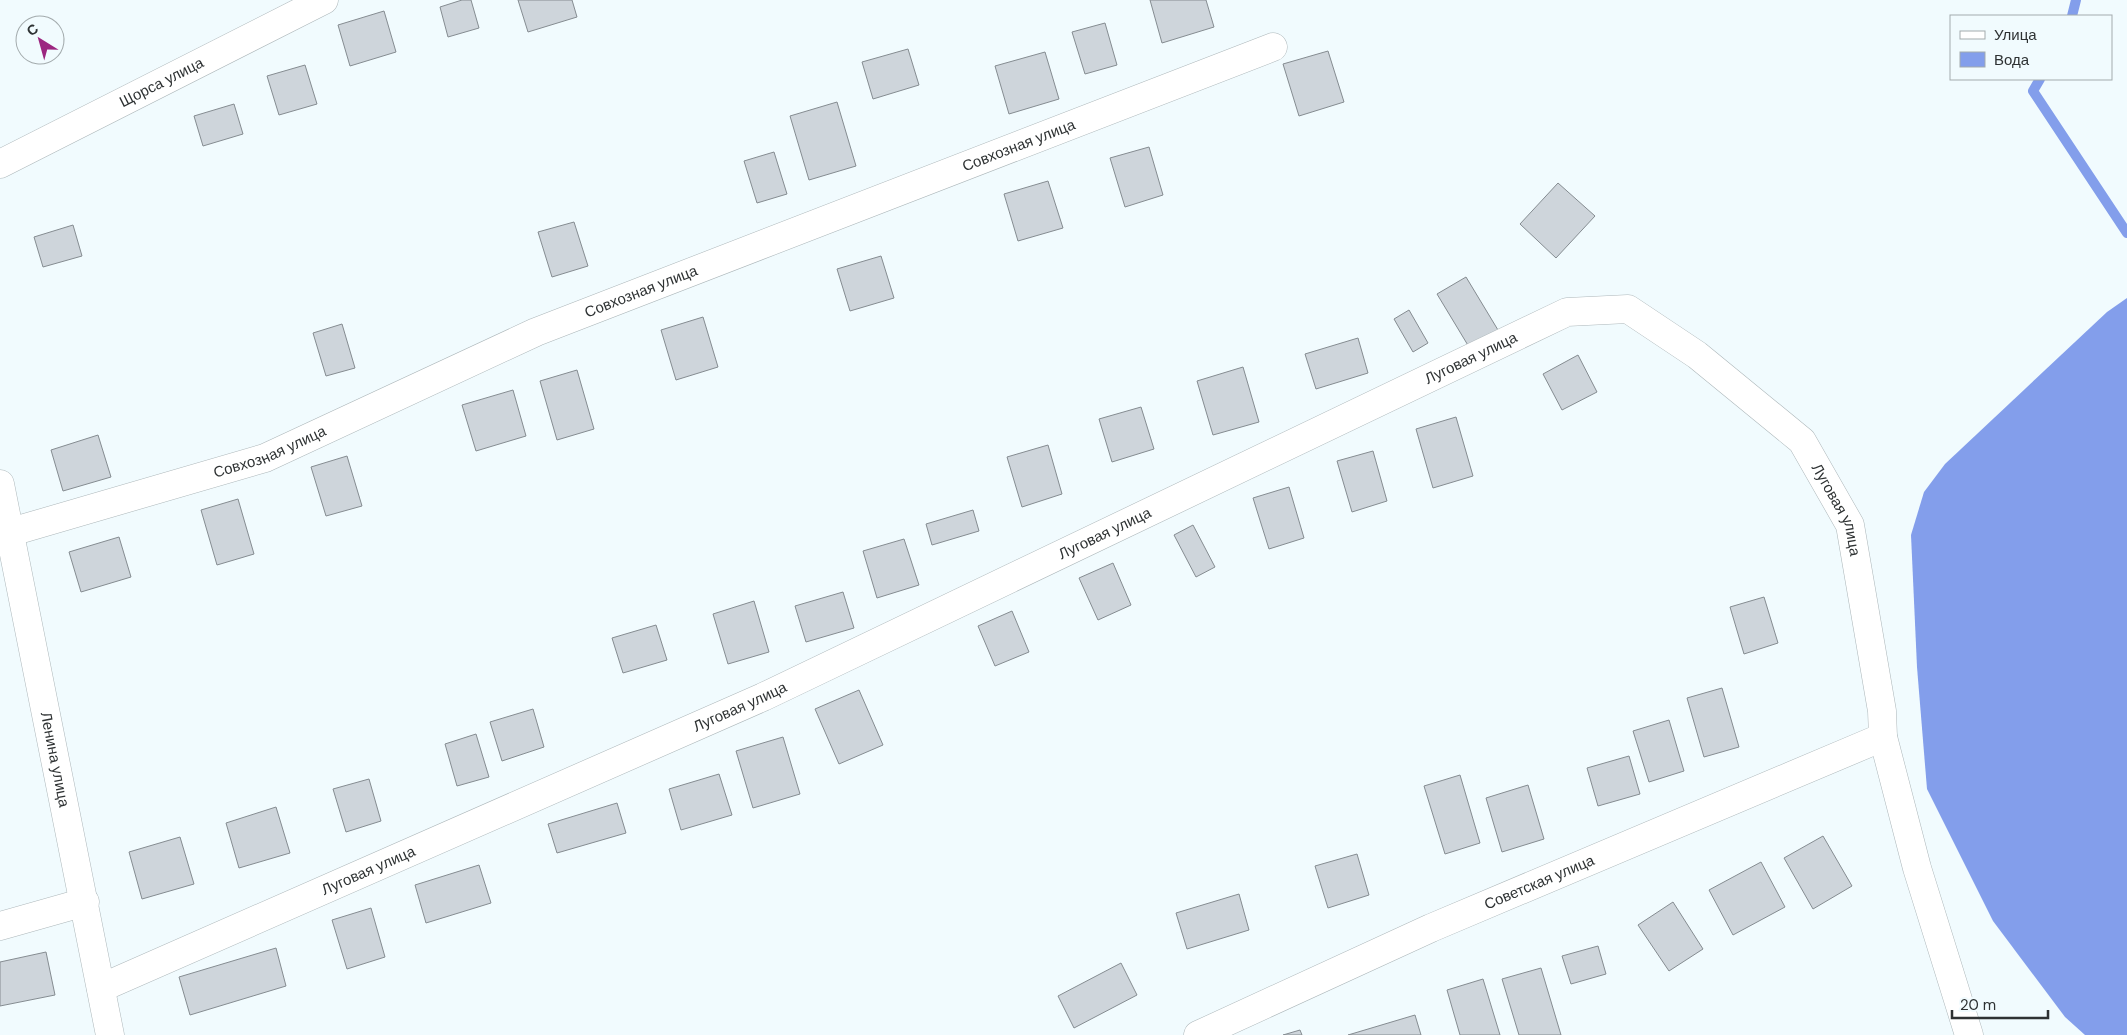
<svg xmlns="http://www.w3.org/2000/svg" width="2127" height="1035" font-family="'DM Sans',sans-serif">
  <style>
    .water { fill: #839eeb }
    .lines { fill: none; stroke-linecap: round; stroke-linejoin: round }
    .stream { stroke: #839eeb; stroke-width: 10 }
    .building { fill: #ced5db; stroke: #858c91 }
    .minor-casing { stroke: #adb7ba; stroke-width: 29 }
    .minor { stroke: #fff; stroke-width: 28 }
    .labels { text-anchor: middle; stroke-width: 4; stroke-linejoin: round; paint-order: stroke }
    .street-label { font-size: 15px; fill: #2e3233; stroke: #f1fbfe }
  </style>
  <rect width="100%" height="100%" fill="#f1fbfe"/>
  <polygon class="water" points="2127,298 2127,1035 2085,1035 2065,1017 1993,921 1927,789 1917,667 1911,535 1924,492 1945,464 2107,312"/>
  <g class="lines">
    <g class="stream">
      <polyline points="2072,16 2076,0"/>
      <polyline points="2040,79 2033,91 2127,233"/>
    </g>
  </g>
  <g class="building">
    <polygon points="462,0 471,0 479,28 448,37 440,7"/>
    <polygon points="518,0 572,0 577,17 528,32"/>
    <polygon points="1150,0 1206,0 1214,27 1162,43"/>
    <polygon points="384,11 396,52 350,66 338,25"/>
    <polygon points="1105,23 1117,65 1085,74 1072,32"/>
    <polygon points="908,49 919,85 873,99 862,62"/>
    <polygon points="1328,51 1344,102 1299,116 1283,64"/>
    <polygon points="1045,52 1059,99 1009,114 995,66"/>
    <polygon points="305,65 317,104 279,115 267,76"/>
    <polygon points="837,102 856,166 809,180 790,116"/>
    <polygon points="234,104 243,134 203,146 194,116"/>
    <polygon points="1149,147 1163,195 1125,207 1110,158"/>
    <polygon points="774,152 787,194 757,203 744,161"/>
    <polygon points="1048,181 1063,228 1018,241 1004,194"/>
    <polygon points="1558,183 1595,216 1556,258 1520,224"/>
    <polygon points="574,222 588,266 552,277 538,232"/>
    <polygon points="73,225 82,256 43,267 34,237"/>
    <polygon points="881,256 894,298 850,311 837,269"/>
    <polygon points="1466,277 1498,330 1469,347 1437,294"/>
    <polygon points="1409,310 1428,343 1413,352 1394,319"/>
    <polygon points="703,317 718,367 676,380 661,330"/>
    <polygon points="342,324 355,368 326,376 313,333"/>
    <polygon points="1358,338 1368,373 1316,389 1305,354"/>
    <polygon points="1578,355 1597,392 1562,410 1543,374"/>
    <polygon points="1243,367 1259,422 1213,435 1197,381"/>
    <polygon points="577,370 594,429 557,440 540,381"/>
    <polygon points="513,390 526,436 476,451 462,405"/>
    <polygon points="1141,407 1154,449 1112,462 1099,419"/>
    <polygon points="1456,417 1473,476 1433,488 1416,429"/>
    <polygon points="98,435 111,477 63,491 51,450"/>
    <polygon points="1048,445 1062,494 1022,507 1007,457"/>
    <polygon points="1373,451 1387,501 1352,512 1337,461"/>
    <polygon points="347,456 362,506 326,516 311,467"/>
    <polygon points="1289,487 1304,538 1269,549 1253,498"/>
    <polygon points="238,499 254,554 217,565 201,510"/>
    <polygon points="973,510 979,531 932,545 926,524"/>
    <polygon points="1193,525 1215,567 1196,577 1174,535"/>
    <polygon points="119,537 131,577 81,592 69,552"/>
    <polygon points="904,539 919,585 877,598 863,551"/>
    <polygon points="1113,563 1131,605 1098,620 1079,578"/>
    <polygon points="843,592 854,628 806,642 795,606"/>
    <polygon points="1764,597 1778,643 1744,654 1730,607"/>
    <polygon points="754,601 769,652 728,664 713,614"/>
    <polygon points="1012,611 1029,652 995,666 978,626"/>
    <polygon points="656,625 667,660 623,673 612,638"/>
    <polygon points="1722,688 1739,747 1704,757 1687,698"/>
    <polygon points="859,690 883,745 839,764 815,709"/>
    <polygon points="533,709 544,747 502,761 490,722"/>
    <polygon points="1669,720 1684,771 1649,782 1633,731"/>
    <polygon points="476,734 489,777 457,786 445,744"/>
    <polygon points="783,737 800,794 753,808 736,751"/>
    <polygon points="1629,756 1640,794 1598,806 1587,768"/>
    <polygon points="719,774 732,815 681,830 669,789"/>
    <polygon points="1460,775 1480,843 1445,854 1424,786"/>
    <polygon points="369,779 381,821 346,832 333,789"/>
    <polygon points="1528,785 1544,839 1502,852 1486,798"/>
    <polygon points="617,803 626,833 557,853 548,824"/>
    <polygon points="276,807 290,853 239,868 226,823"/>
    <polygon points="1823,836 1852,886 1813,909 1784,858"/>
    <polygon points="180,837 194,884 142,899 129,852"/>
    <polygon points="1357,854 1369,895 1328,908 1315,866"/>
    <polygon points="1761,862 1785,907 1733,935 1709,890"/>
    <polygon points="479,865 491,903 426,923 415,885"/>
    <polygon points="1239,894 1249,930 1187,949 1176,913"/>
    <polygon points="1673,902 1703,949 1669,971 1638,925"/>
    <polygon points="371,908 385,957 347,969 332,920"/>
    <polygon points="1598,946 1606,974 1571,984 1562,956"/>
    <polygon points="276,948 286,986 190,1015 179,977"/>
    <polygon points="46,952 55,995 0,1006 0,962"/>
    <polygon points="1121,963 1137,995 1074,1028 1058,996"/>
    <polygon points="1541,968 1561,1035 1519,1035 1502,979"/>
    <polygon points="1483,979 1500,1035 1460,1035 1447,990"/>
    <polygon points="1415,1015 1421,1035 1348,1035"/>
    <polygon points="1300,1030 1302,1035 1283,1035"/>
  </g>
  <g class="lines">
    <defs>
      <g id="minor">
        <path id="s1" d="M 0,164 L 324,0"/>
        <path id="s2" d="M 0,484 L 110,1035"/>
        <path id="s3" d="M 11,532 L 265,458 L 536,332 L 1273,47"/>
        <polyline points="0,926 85,902"/>
        <path id="s4" d="M 101,988 L 763,697 L 1567,312 L 1628,309 L 1697,355 L 1802,441 L 1850,525 L 1882,711 L 1883,737 L 1917,868 L 1969,1035"/>
        <path id="s5" d="M 1198,1035 L 1431,928 L 1883,737"/>
      </g>
    </defs>
    <use href="#minor" class="minor-casing"/>
    <use href="#minor" class="minor"/>
  </g>
  <g class="labels">
    <g class="street-label">
      <text dy="5" stroke="none"><textPath href="#s1" startOffset="181">Щорса улица</textPath></text>
      <text dy="5" stroke="none"><textPath href="#s3" startOffset="1081">Совхозная улица</textPath></text>
      <text dy="5" stroke="none"><textPath href="#s3" startOffset="676">Совхозная улица</textPath></text>
      <text dy="5" stroke="none"><textPath href="#s4" startOffset="1508">Луговая улица</textPath></text>
      <text dy="5" stroke="none"><textPath href="#s3" startOffset="271">Совхозная улица</textPath></text>
      <text dy="5" stroke="none"><textPath href="#s4" startOffset="1972">Луговая улица</textPath></text>
      <text dy="5" stroke="none"><textPath href="#s4" startOffset="1102">Луговая улица</textPath></text>
      <text dy="5" stroke="none"><textPath href="#s4" startOffset="698">Луговая улица</textPath></text>
      <text dy="5" stroke="none"><textPath href="#s2" startOffset="281">Ленина улица</textPath></text>
      <text dy="5" stroke="none"><textPath href="#s4" startOffset="292">Луговая улица</textPath></text>
      <text dy="5" stroke="none"><textPath href="#s5" startOffset="374">Советская улица</textPath></text>
    </g>
  </g>
  <rect x="1950" y="15" width="162" height="65" fill="#f1fbfe" stroke="#a3abad"/>
  <rect x="1960" y="31" width="25" height="8" fill="#ffffff" stroke="#a3abad"/>
  <text x="1994" y="40" font-size="15" fill="#2e3233">Улица</text>
  <rect x="1960" y="52" width="25" height="15" fill="#839eeb" stroke="#a3abad"/>
  <text x="1994" y="65" font-size="15" fill="#2e3233">Вода</text>
  <g transform="translate(40 40) rotate(323)"><circle r="24" fill="#f1fbfe" stroke="#a3abad"/>
  <path d="M0-4L9 19L0 12L-9 19Z" fill="#9c2680"/>
  <text y="-8" font-size="14" font-weight="bold" text-anchor="middle" fill="#2e3233">С</text>
  </g>
  <path d="M1952 1010v8h96v-8" fill="none" stroke="#2e3233" stroke-width="2.5"/>
  <text x="1960" y="1010" font-size="15" fill="#2e3233" stroke="#f1fbfe" stroke-width="4" paint-order="stroke">20 m</text>
</svg>
